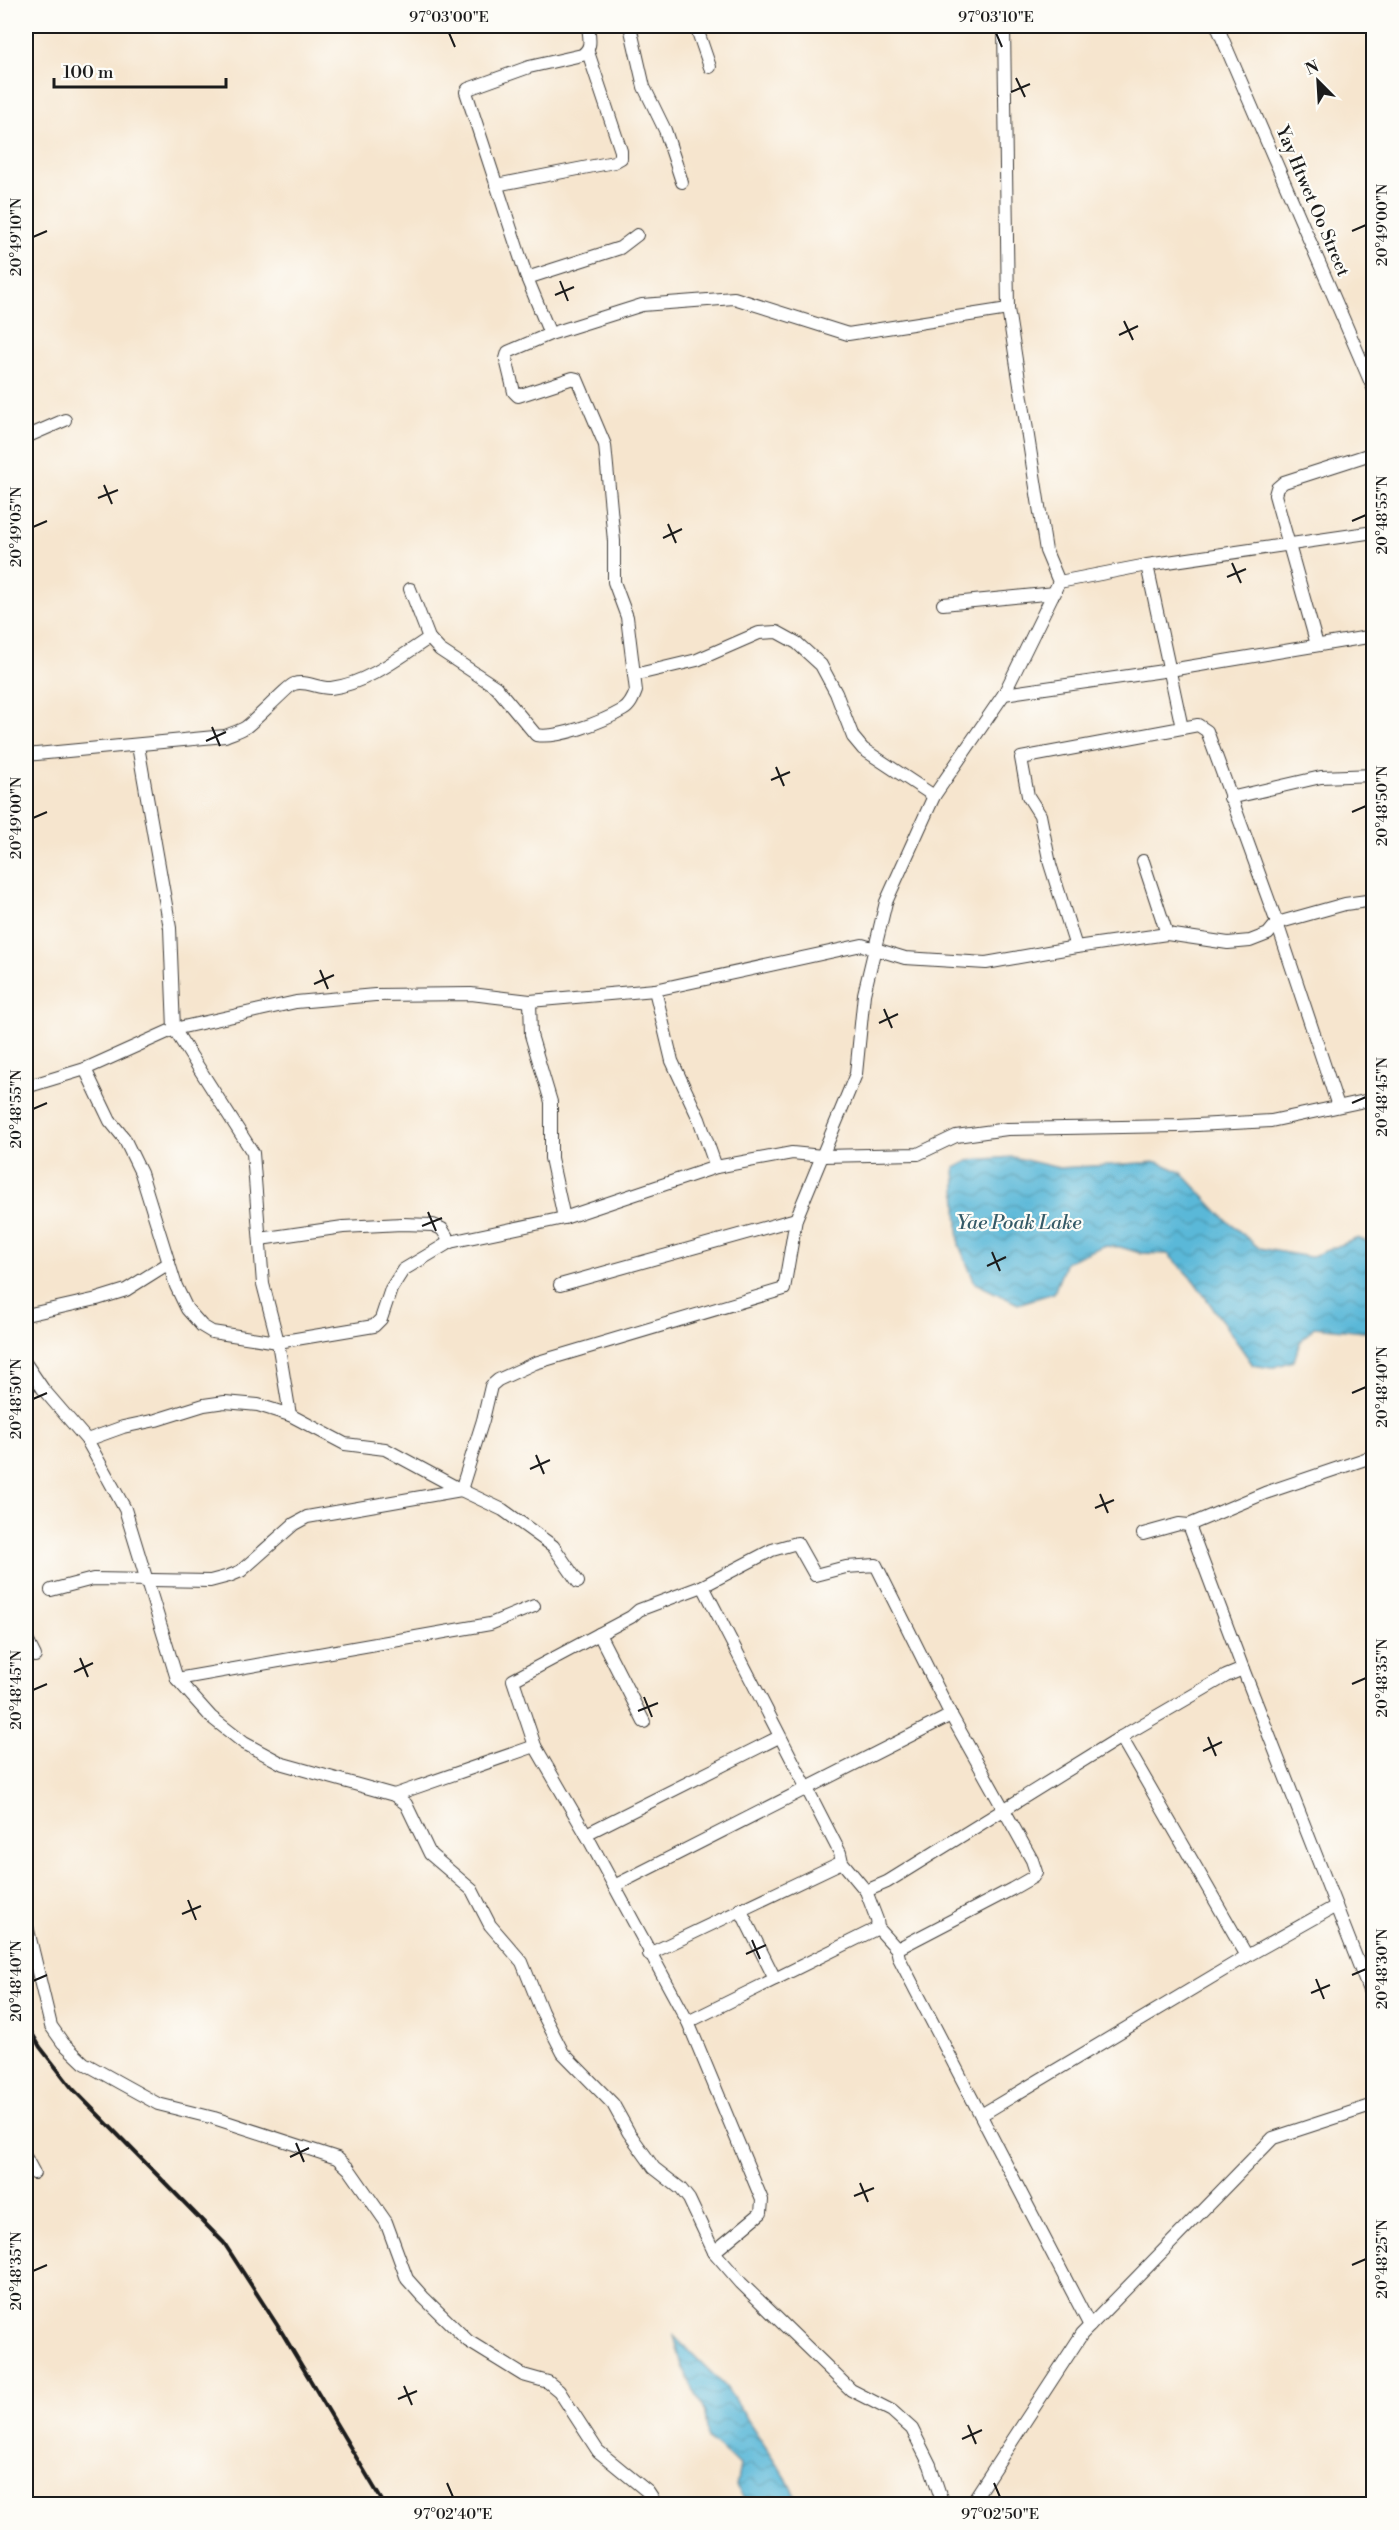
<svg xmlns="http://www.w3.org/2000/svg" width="1399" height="2530" font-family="'Libre Bodoni',serif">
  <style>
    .water { fill: url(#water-waves); stroke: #3b6a7a; stroke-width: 1.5 }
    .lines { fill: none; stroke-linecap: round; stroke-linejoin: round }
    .minor-casing { stroke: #3d3a37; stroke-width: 14 }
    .minor { stroke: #fff; stroke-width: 12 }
    .rail { stroke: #1c1c1c; stroke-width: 4 }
    .ticks { fill: none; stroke: #1c1c1c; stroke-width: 2 }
    .labels { text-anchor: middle; stroke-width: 4.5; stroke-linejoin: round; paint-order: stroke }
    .street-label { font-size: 18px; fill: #1c1c1c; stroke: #fdfcf7 }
    .water-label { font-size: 20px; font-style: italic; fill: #355a67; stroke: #fdfcf7 }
    .neatline { fill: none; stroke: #1c1c1c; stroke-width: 2 }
    .ticks-label { font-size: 15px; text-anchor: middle; fill: #1c1c1c }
  </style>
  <defs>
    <pattern id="water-waves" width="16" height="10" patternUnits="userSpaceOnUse" patternTransform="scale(1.5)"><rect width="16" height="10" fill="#5ab8d8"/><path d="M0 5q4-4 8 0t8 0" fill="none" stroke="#4a95ae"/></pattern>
  </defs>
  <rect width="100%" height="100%" fill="#fdfcf7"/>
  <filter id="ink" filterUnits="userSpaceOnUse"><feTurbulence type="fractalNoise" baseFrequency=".0167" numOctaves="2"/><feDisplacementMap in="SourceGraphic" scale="12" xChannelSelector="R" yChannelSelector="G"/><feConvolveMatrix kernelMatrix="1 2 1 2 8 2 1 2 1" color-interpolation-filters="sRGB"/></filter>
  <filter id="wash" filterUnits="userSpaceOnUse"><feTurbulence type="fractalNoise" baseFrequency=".008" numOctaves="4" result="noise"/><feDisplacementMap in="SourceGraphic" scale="24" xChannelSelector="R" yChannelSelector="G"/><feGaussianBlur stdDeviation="1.35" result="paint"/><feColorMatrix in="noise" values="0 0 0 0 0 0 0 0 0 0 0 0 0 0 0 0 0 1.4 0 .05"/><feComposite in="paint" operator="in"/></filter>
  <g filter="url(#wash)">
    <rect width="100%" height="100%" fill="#f6e5ce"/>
    <g class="water">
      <polygon points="1013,1157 1059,1168 1158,1162 1181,1172 1225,1219 1259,1248 1310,1257 1358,1238 1373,1244 1373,1333 1314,1327 1300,1342 1294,1361 1271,1368 1253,1365 1194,1281 1168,1254 1140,1253 1120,1247 1103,1246 1066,1262 1054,1293 1018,1304 975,1283 959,1245 955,1168 970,1160"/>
      <polygon points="674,2336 726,2387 786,2478 799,2504 748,2504 736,2486 740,2465 708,2439 705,2413 682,2366"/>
    </g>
  </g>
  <g filter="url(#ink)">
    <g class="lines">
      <defs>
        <g id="minor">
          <polyline points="630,26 644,87 665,130 682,182"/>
          <polyline points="696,26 710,67"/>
          <polyline points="1217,26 1374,390"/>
          <polyline points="496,185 614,162 621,158 621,151 588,52"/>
          <polyline points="527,278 620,248 637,235"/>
          <path d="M 550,334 L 527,278 L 466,92 L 468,89 L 529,67 L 582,55 C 593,48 589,37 588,26"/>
          <polyline points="26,437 65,420"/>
          <polyline points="1147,565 1182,728"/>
          <polyline points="1059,582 1147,565 1374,532"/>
          <path d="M 410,589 L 429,638 L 440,650 L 496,687 L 536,735 C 558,739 602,722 623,710 C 630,706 633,699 636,691 L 627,617 L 614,582 L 614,541 L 605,445 L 577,379 L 573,378 L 518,396 L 514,392 L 506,359 L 508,352 L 550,334 L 642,305 L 734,298 L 848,334 L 1008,309"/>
          <polyline points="943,604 1055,593"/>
          <polyline points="1317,645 1275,495 1277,488 1284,482 1374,453"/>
          <polyline points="634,675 697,660 759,633 777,632 797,643 821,665 836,693 853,737 863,749 934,796"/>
          <polyline points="1004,694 1170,670 1374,636"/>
          <polyline points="138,746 170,928 174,1029 253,1153 263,1284 278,1342 290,1415"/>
          <path d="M 26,755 L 225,736 C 232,733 240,731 246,727 C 256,720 289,685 294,684 C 305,680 319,689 331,688 C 366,684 400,657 429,638"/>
          <polyline points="1230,798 1321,777 1374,775"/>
          <polyline points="1143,861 1167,934"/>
          <polyline points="1076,947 1050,864 1040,815 1028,796 1021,758 1198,725 1207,731 1277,923 1338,1106"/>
          <polyline points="655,990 672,1061 699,1119 716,1167"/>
          <polyline points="530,1001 531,1035 551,1102 551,1158 564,1218"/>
          <polyline points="85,1069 110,1121 124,1138 141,1173 176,1286 187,1309 202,1326 212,1332 278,1342 374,1326 381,1319 391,1289 403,1270 450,1242 564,1218 716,1167 792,1153 822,1156 918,1154 956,1136 1007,1129 1178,1126 1271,1121 1374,1099"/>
          <polyline points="26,1087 85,1069 174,1029 296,1002 375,995 471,994 530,1001 655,990 862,945 905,958 986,963 1076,947 1167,934 1228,943 1250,941 1268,934 1277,923 1345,904 1374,900"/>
          <polyline points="260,1239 343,1227 402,1224 433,1225 442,1229 450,1242"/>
          <polyline points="560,1285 796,1219"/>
          <polyline points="26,1315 97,1299 126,1290 169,1263"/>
          <polyline points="26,1364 43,1389 87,1440 125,1509 177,1679 211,1717 244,1743 283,1764 394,1795 406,1804 430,1854 472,1890 490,1925 522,1962 542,2012 563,2053 613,2104 629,2133 654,2168 681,2189 689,2199 714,2252 741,2283 851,2390 892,2411 912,2429 930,2465 943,2504"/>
          <polyline points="87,1440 123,1427 156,1420 204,1405 225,1402 258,1405 290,1415 345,1444 385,1449 461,1490 503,1510 553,1546 578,1582"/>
          <polyline points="1189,1525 1243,1669 1374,2003"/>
          <polyline points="1143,1534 1179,1524 1189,1525 1265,1493 1374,1456"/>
          <polyline points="703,1586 840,1853 842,1862 866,1891 877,1920 878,1928 897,1949 899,1958 1090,2326"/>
          <polyline points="51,1590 93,1579 210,1581 229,1576 241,1571 294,1524 307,1517 461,1490 483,1420 491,1386 498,1380 535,1363 784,1289 796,1219 856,1074 864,994 886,902 934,796 1004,694 1059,582 1046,551 1008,309 1004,26"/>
          <polyline points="599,1634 644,1722"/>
          <polyline points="26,1638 35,1656"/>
          <polyline points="177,1679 490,1624 534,1606"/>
          <polyline points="1121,1737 1247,1956"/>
          <polyline points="394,1795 535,1746"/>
          <polyline points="586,1834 779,1737"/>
          <polyline points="614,1886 951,1715"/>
          <polyline points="866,1891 887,1882 1121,1737 1226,1676 1243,1669"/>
          <polyline points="740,1909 775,1979"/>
          <polyline points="26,1922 51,2026 63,2043 84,2063 158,2104 214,2118 337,2158 349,2169 386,2222 407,2279 423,2297 468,2341 523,2375 548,2382 559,2391 598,2451 648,2492 656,2504"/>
          <polyline points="649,1954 842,1862"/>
          <polyline points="688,2022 878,1928"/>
          <polyline points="981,2115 1247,1956 1336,1906"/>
          <polyline points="26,2158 34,2173"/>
          <polyline points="714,2252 761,2213 762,2200 688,2022 586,1834 535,1746 513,1680 631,1617 639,1610 703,1586 772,1550 797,1543 815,1575 846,1567 876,1565 951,1715 1032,1860 1036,1872 1033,1877 1012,1889 897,1949"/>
          <polyline points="971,2504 1082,2334 1273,2138 1374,2105"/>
        </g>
      </defs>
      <use href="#minor" class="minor-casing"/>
      <use href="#minor" class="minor"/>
      <polyline class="rail" points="26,2023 40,2047 72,2088 224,2243 281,2331 384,2504"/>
    </g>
  </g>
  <path class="ticks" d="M 449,33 L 455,47M 996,33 L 1002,47M 1016,78 L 1025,97M 1011,92 L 1030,84M 1352,231 L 1366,225M 33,237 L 47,231M 560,281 L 568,301M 555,295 L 574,287M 1124,321 L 1133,340M 1119,335 L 1138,326M 104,485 L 112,504M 98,498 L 118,490M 1352,521 L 1366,515M 668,524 L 676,543M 33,527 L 47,521M 663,538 L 682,529M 1232,563 L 1241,583M 1227,577 L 1246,569M 212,727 L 220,746M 206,741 L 226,732M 776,767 L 784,786M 771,780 L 790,772M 1352,812 L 1366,806M 33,818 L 47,812M 320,970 L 328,989M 314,984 L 334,975M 884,1009 L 892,1028M 879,1023 L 898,1014M 1352,1103 L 1366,1097M 33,1109 L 47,1103M 428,1212 L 436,1231M 422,1226 L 442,1218M 992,1252 L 1000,1271M 987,1266 L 1006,1257M 1352,1393 L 1366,1387M 33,1399 L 47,1393M 536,1455 L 544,1474M 530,1469 L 550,1460M 1100,1494 L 1108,1513M 1095,1508 L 1114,1500M 80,1658 L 88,1677M 74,1672 L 93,1663M 1352,1684 L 1366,1678M 33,1690 L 47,1684M 644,1697 L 652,1717M 638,1711 L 658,1703M 1208,1737 L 1216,1756M 1203,1751 L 1222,1742M 188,1900 L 196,1920M 182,1914 L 201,1906M 752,1940 L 760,1959M 746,1954 L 766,1945M 1352,1975 L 1366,1969M 1316,1979 L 1324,1999M 33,1981 L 47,1975M 1311,1993 L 1330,1985M 296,2143 L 304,2162M 290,2157 L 309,2148M 860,2183 L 868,2202M 854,2196 L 874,2188M 1352,2265 L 1366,2259M 33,2271 L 47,2265M 404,2386 L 412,2405M 398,2399 L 417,2391M 968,2425 L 976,2444M 962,2439 L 982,2430M 447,2483 L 453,2497M 994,2483 L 1000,2497"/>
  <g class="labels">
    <g class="street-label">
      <text transform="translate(1313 201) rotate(67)" y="6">Yay Htwet Oo Street</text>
    </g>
    <g class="water-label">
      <text x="1019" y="1229">Yae Poak Lake</text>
    </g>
  </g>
  <rect width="1399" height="2530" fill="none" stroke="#fdfcf7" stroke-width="66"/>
  <g transform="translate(1318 81) rotate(336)" stroke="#fdfcf7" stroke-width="4.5" paint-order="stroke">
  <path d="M0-4.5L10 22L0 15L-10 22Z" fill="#1c1c1c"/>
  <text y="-9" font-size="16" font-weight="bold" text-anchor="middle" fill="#1c1c1c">N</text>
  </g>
  <path d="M54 78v9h172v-9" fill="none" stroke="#1c1c1c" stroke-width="3"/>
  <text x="63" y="78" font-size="18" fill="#1c1c1c" stroke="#fdfcf7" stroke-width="4.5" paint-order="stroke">100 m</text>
  <rect x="33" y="33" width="1333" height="2464" class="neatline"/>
  <g class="ticks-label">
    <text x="449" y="22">97°03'00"E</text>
    <text x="996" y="22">97°03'10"E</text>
    <text transform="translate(1382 225) rotate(-90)" y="5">20°49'00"N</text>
    <text transform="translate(16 237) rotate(-90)" y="5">20°49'10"N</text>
    <text transform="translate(1382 515) rotate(-90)" y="5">20°48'55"N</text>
    <text transform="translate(16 527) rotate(-90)" y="5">20°49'05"N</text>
    <text transform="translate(1382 806) rotate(-90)" y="5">20°48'50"N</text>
    <text transform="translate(16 818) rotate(-90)" y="5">20°49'00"N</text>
    <text transform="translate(1382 1097) rotate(-90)" y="5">20°48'45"N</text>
    <text transform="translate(16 1109) rotate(-90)" y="5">20°48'55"N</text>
    <text transform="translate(1382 1387) rotate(-90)" y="5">20°48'40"N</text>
    <text transform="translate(16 1399) rotate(-90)" y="5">20°48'50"N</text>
    <text transform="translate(1382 1678) rotate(-90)" y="5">20°48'35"N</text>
    <text transform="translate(16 1690) rotate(-90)" y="5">20°48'45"N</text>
    <text transform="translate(1382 1969) rotate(-90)" y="5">20°48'30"N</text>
    <text transform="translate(16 1981) rotate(-90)" y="5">20°48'40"N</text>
    <text transform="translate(1382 2259) rotate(-90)" y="5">20°48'25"N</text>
    <text transform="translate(16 2271) rotate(-90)" y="5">20°48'35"N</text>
    <text x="453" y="2519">97°02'40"E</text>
    <text x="1000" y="2519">97°02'50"E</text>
  </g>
</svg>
